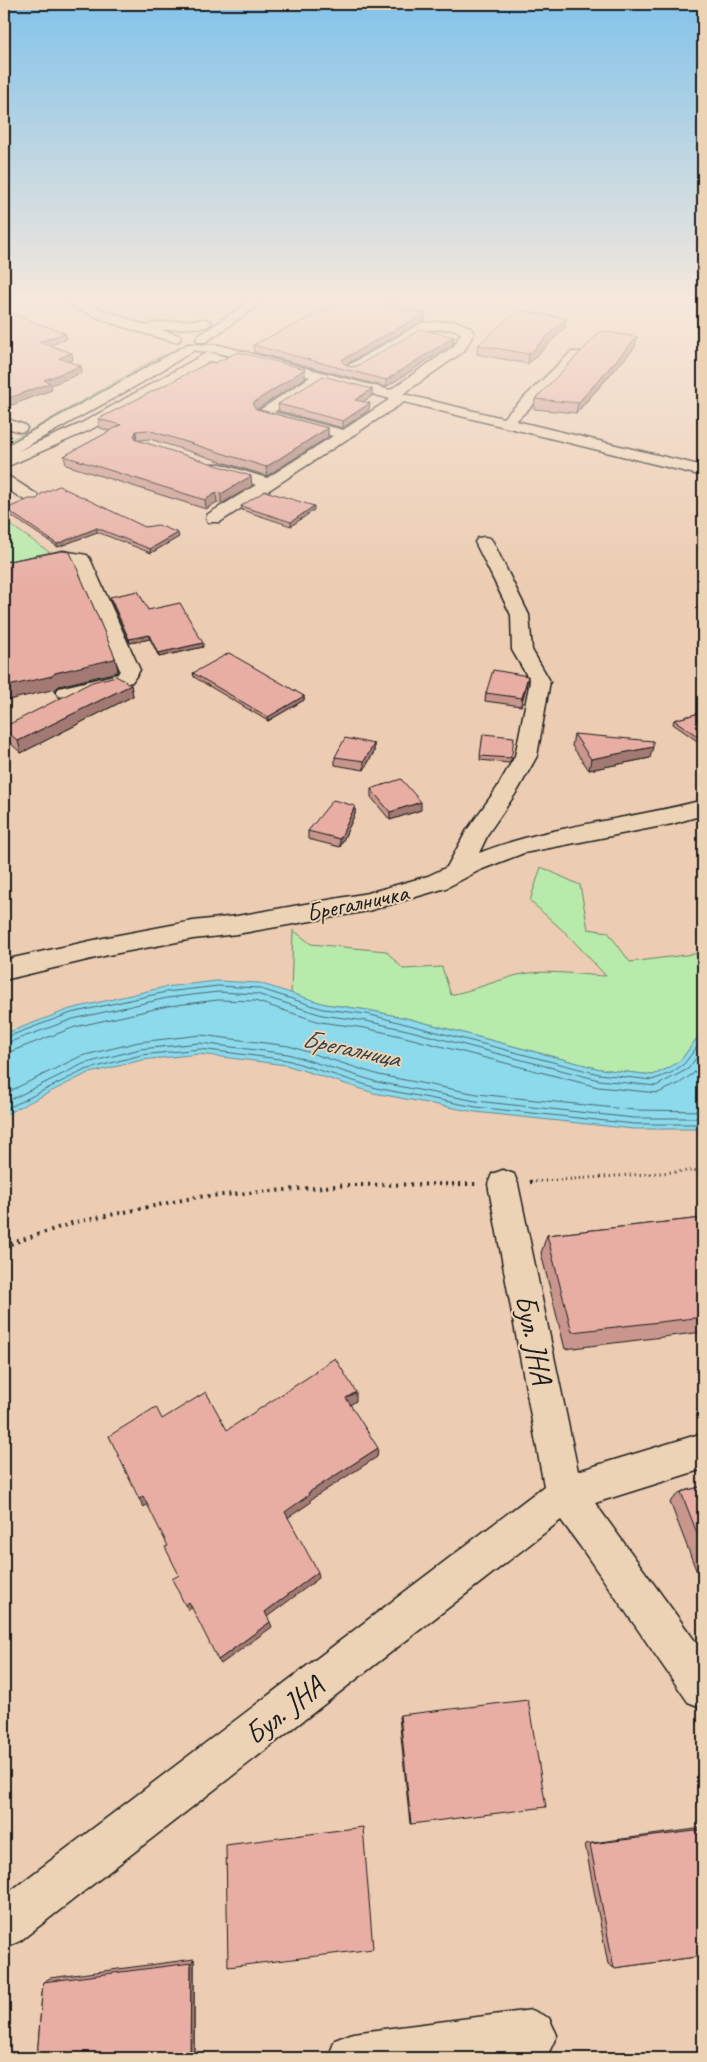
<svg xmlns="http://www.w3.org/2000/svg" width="707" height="2062" font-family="Caveat,sans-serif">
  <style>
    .green { fill: #b7eaab; stroke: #6a8364 }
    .water { fill: #8ddaec; stroke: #608e99 }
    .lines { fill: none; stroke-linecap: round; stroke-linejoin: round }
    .shore { stroke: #49686f; stroke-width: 1 }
    .minor-casing { stroke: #1c1c1c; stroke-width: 3 }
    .major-casing { stroke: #1c1c1c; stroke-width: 3 }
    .path-far1 { stroke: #1c1c1c; stroke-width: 3; stroke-dasharray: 1 4; stroke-linecap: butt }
    .path { stroke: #1c1c1c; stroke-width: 4; stroke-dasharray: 2 5; stroke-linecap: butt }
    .minor { fill: #edd3b5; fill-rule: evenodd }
    .major { fill: #edd3b5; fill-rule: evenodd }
    .wall { fill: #c8968d; stroke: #1c1c1c }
    .shaded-wall { fill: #a27a73; stroke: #1c1c1c }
    .building { fill: #e8aea4; stroke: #1c1c1c }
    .labels { text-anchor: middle; stroke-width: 4; stroke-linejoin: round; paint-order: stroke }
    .street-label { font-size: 25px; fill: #1c1c1c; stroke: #edd3b5 }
    .water-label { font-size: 26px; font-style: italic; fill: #334246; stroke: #edd3b5 }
    .near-street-label { font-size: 30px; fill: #1c1c1c; stroke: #edd3b5 }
  </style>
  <rect width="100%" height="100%" fill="#ecccb2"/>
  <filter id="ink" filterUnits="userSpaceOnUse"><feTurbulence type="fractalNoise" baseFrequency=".02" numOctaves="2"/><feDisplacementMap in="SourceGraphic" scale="10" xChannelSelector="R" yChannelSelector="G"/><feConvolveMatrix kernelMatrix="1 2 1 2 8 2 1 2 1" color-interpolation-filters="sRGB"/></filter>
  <g filter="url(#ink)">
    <g class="green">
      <polygon points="164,354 123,383 33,434 4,447 4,443 29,431"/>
      <polygon points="9,524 52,554 4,562 4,525"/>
      <path d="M 541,867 L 580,885 L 588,929 L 608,932 L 630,962 L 693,954 L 703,955 L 703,1030 L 681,1060 L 669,1068 L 653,1075 L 600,1069 L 410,1019 L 368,1010 L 325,1004 L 291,994 L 293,930 L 311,944 L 386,951 L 403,969 L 442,967 L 451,995 C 473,990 493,982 514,976 C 542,968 577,975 606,976 L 568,935 L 530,901 Z"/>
    </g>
    <polygon class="water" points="217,981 259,983 325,1004 368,1010 410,1019 600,1069 653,1075 669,1068 681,1060 703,1030 703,1129 634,1129 475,1112 374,1093 286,1065 199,1054 142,1060 86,1074 4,1115 4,1034 70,1009 165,987"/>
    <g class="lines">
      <g class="shore">
        <polyline points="4,1038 71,1013 166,992 218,986 258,988 323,1009 367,1014 599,1074 652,1080 671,1073 684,1064 703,1039"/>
        <polyline points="4,1044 73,1019 167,998 218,992 257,994 322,1015 366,1021 407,1030 599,1080 656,1086 688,1069 703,1049"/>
        <polyline points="4,1052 12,1051 75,1027 168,1006 218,1000 255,1001 320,1022 365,1028 405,1037 598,1087 658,1093 680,1083 694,1073 703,1062"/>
        <polyline points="4,1094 81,1056 139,1042 201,1035 289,1046 379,1075 477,1094 635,1110 703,1111"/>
        <polyline points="4,1103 83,1064 140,1049 200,1043 288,1054 377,1082 476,1101 634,1118 703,1118"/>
        <polyline points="4,1110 85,1070 141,1055 200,1049 287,1060 376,1088 476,1107 634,1124 703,1124"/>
      </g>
      <defs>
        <g id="minor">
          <path d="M 64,299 L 78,299 L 87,304 L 147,326 L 153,323 L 206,319 L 212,323 L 206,327 L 161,330 L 179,335 L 181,338 L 179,341 L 175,342 C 152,336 77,315 64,299 Z"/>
          <path d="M 455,321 L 470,327 L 474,333 L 464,351 L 403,394 L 503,418 L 571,352 L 581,352 L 583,355 L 581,358 L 516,421 L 703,466 L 703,476 L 404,402 L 220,522 L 208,522 L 206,518 L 208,514 L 256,485 L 211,470 L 208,467 L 211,464 L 221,464 L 267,478 L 333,436 L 257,416 L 255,413 L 310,377 L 219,353 L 189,350 L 188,347 L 189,344 L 219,345 L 390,390 L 454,346 L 461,333 L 453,329 L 428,330 L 356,371 L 351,372 L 344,368 L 421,323 ZM 323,381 L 387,398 L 390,399 L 343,430 L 274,412 Z"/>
          <polygon points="208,352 230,358 232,361 225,365 210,361 90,430 4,468 4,457 80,424"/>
          <polygon points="4,418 25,425 27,428 25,431 20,432 4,427"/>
          <polygon points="4,475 10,477 38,495 40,498 38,501 26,501 4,487"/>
          <path d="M 484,537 L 490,538 L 493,542 L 529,615 L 532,650 L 550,681 L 537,756 L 518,790 L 489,832 L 479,853 C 550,825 629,820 703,800 L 703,815 L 672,824 L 524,853 L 480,870 L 446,888 L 368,911 L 237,934 L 193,939 L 108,955 L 4,980 L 4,960 L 108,937 L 193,921 L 237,916 L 368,893 L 428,876 L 447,867 L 467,830 L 497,788 L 515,756 L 530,681 L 512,650 L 511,615 L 475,542 L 478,538 Z"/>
          <polygon points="63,551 87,555 90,559 140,670 132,682 66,698 59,696 56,692 59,688 118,674 120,670 74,563 63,561 4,573 4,563"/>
          <polygon points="503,1170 514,1174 518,1184 578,1471 703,1433 703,1469 595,1503 703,1652 703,1708 688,1702 580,1546 561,1520 20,1941 4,1948 4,1896 544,1486 488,1184 492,1174"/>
          <polygon points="532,2010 549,2018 557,2035 549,2052 535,2058 328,2058 335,2040 353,2033"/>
        </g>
        <g id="major">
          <polygon points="253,299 267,299 206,342 198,342 196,339 198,336"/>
          <polygon points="188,344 193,345 194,348 193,351 143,382 9,456 4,457 4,447"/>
        </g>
      </defs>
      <use href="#minor" class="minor-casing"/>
      <use href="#major" class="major-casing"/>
      <polyline class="path-far1" points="530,1182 703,1170"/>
      <g class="path">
        <polyline points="530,1182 537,1181"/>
        <polyline points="4,1246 72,1223 197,1197 349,1185 476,1184"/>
      </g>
      <use href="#minor" class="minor"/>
      <use href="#major" class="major"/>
    </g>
    <g class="wall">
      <polygon points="391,306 425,313 425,320 347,364 350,367 357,366 454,337 453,344 386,387 254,352 253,345"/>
      <polygon points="565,328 528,364 477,354 478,345"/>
      <polygon points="635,347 576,413 534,409 535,399"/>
      <polygon points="215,363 305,378 257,409 328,428 328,437 267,476 150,439 138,440 252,486 221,504 217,502 206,509 66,465 64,456 110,431 100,428 98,419"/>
      <polygon points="372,389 372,396 363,402 369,410 343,428 279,411 278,404"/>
      <polygon points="241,506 314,510 291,526 242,510"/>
      <polygon points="6,509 145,527 179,537 151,553 97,532 58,547 7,513"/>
      <polygon points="110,597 148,610 203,647 159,657 150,639 130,643 111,601"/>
      <polygon points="193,673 304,696 304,700 268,721 194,677"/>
      <polygon points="528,676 521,706 485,701 486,693"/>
      <polygon points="131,685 133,696 21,753 6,739 4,733 4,727"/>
      <polygon points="703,712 703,745 673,724 674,720"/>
      <polygon points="483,734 512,758 509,763 480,760"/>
      <polygon points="574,734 650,758 589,770 572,746"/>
      <polygon points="374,744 374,752 364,770 335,765 335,757"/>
      <polygon points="371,789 421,810 390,820 371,797"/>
      <polygon points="355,806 355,814 340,847 308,839 308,831"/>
      <polygon points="703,1218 703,1332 565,1349 541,1253 547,1235"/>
      <polygon points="703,1486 703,1588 670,1502 681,1492"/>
      <polygon points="400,1715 411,1824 410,1824 399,1717"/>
      <polygon points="703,1828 703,1956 614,1968 608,1964 585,1844"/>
      <polygon points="194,1959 194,2058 37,2058 43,1982 50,1978"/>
    </g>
    <g class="shaded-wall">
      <polygon points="392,299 400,299 385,311 385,304"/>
      <polygon points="425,313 425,320 343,366 342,362 343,359"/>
      <polygon points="566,318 565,328 528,364 529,354"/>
      <polygon points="65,333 67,339 41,349 39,342"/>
      <polygon points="454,337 453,344 386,387 386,380"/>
      <polygon points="637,337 635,347 576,413 578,403"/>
      <polygon points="72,353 73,360 60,365 59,358"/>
      <polygon points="81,366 82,373 51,385 52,390 4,408 4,400 44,380"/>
      <polygon points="305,369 305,378 254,411 253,405 253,403"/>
      <polygon points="372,389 372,396 355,407 355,400"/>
      <polygon points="370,403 369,410 343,428 343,421"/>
      <polygon points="328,428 328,437 267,476 266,467"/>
      <polygon points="136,431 137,440 134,436"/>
      <polygon points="251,476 252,486 221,504 221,494"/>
      <polygon points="216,493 217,502 206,509 205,500"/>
      <polygon points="314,506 314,510 291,526 291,522"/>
      <polygon points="97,528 97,532 58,547 57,544"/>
      <polygon points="178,533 179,537 151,553 150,549"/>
      <polygon points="149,635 150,639 130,643 129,639"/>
      <polygon points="203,643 203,647 159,657 158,653"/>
      <polygon points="115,657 118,670 117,672 59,686 56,689 4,701 4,687"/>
      <polygon points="528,676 527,684 521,706 522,698"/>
      <polygon points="131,685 133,696 21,753 18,741"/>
      <polygon points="304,696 304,700 268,721 268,717"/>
      <polygon points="374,744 374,752 364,770 364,761"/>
      <polygon points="653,747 650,758 589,770 591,759"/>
      <polygon points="421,802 421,810 390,820 390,812"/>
      <polygon points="355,806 355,814 340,847 340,839"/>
      <polygon points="356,1392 356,1401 347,1407 346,1398"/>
      <polygon points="378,1448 377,1457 310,1500 310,1503 286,1519 285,1512 308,1493"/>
      <polygon points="143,1496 148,1504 144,1507 139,1499"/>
      <polygon points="318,1572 319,1578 267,1617 265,1612"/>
      <polygon points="189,1602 193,1607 189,1610 185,1605"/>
      <polygon points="270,1622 272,1627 221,1664 218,1660"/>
      <polygon points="194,1959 194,2058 190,2058 191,1963"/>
    </g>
    <g class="building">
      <polygon points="346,299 392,299 385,304 425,313 343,359 342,362 350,367 357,366 421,329 454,337 386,380 253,345"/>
      <polygon points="518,310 566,318 529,354 478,345"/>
      <polygon points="4,311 65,333 39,342 72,353 59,358 81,366 44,380 50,383 4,400"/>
      <polygon points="601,331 637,337 578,403 535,399"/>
      <polygon points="238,352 305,369 253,403 253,405 256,409 328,428 266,467 148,430 136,431 134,436 137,440 251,476 221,494 216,493 205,500 64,456 121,425 98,419 210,362 215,363"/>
      <polygon points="323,376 372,389 355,400 370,403 343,421 278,404"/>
      <polygon points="59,486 145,527 158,525 178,533 150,549 97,528 57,544 6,509 29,499 37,499 41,494"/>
      <polygon points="265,491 314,506 291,522 241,506"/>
      <polygon points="62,551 70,552 115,657 114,659 55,673 52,676 4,687 4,562"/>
      <polygon points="138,591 148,610 180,603 203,643 158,653 149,635 129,639 110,597"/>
      <polygon points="229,653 304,696 268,717 193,673"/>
      <polygon points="493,670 528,676 522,698 486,693"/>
      <polygon points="116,676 131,685 18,741 4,729 4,727 92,682"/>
      <polygon points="703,712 703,740 674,720"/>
      <polygon points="483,734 514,737 512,754 510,758 480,756"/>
      <polygon points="574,734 653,741 653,747 591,759"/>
      <polygon points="345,738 374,744 364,761 335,757"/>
      <polygon points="401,779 421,802 390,812 371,789"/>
      <polygon points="333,800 355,806 340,839 308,831"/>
      <polygon points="703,1218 703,1317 572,1332 547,1235"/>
      <polygon points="335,1358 356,1392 346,1398 378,1448 308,1493 309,1495 285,1512 318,1572 265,1612 270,1622 218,1660 189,1602 185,1605 172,1579 179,1575 165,1547 168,1546 143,1496 139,1499 109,1436 156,1407 162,1419 206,1392 227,1430 316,1372 315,1371"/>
      <polygon points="703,1486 703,1548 681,1492"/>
      <polygon points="528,1700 546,1807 411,1824 400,1715"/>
      <polygon points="363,1827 373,1949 228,1967 226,1845"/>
      <polygon points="703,1830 703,1956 614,1968 590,1844"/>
      <polygon points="191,1963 190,2058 37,2058 43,1982"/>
    </g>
  </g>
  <linearGradient id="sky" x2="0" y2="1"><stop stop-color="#83c3ea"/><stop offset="0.51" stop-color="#f6e8dc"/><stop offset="1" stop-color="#f6e8dc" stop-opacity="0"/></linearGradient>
  <rect width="707" height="588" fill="url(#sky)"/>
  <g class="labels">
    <g class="street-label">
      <text transform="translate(357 902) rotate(-12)" y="9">Брегалничка</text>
    </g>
    <g class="water-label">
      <text transform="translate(351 1048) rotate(12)" y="9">Брегалница</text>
    </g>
    <g class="near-street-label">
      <text transform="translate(534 1339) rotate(79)" y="10">Бул. ЈНА</text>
      <text transform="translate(284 1710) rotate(-38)" y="10">Бул. ЈНА</text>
    </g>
  </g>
  <rect width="707" height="2062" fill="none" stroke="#edd3b5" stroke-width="20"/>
  <rect x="10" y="10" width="687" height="2042" fill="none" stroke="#1c1c1c" stroke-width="2" filter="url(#ink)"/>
</svg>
